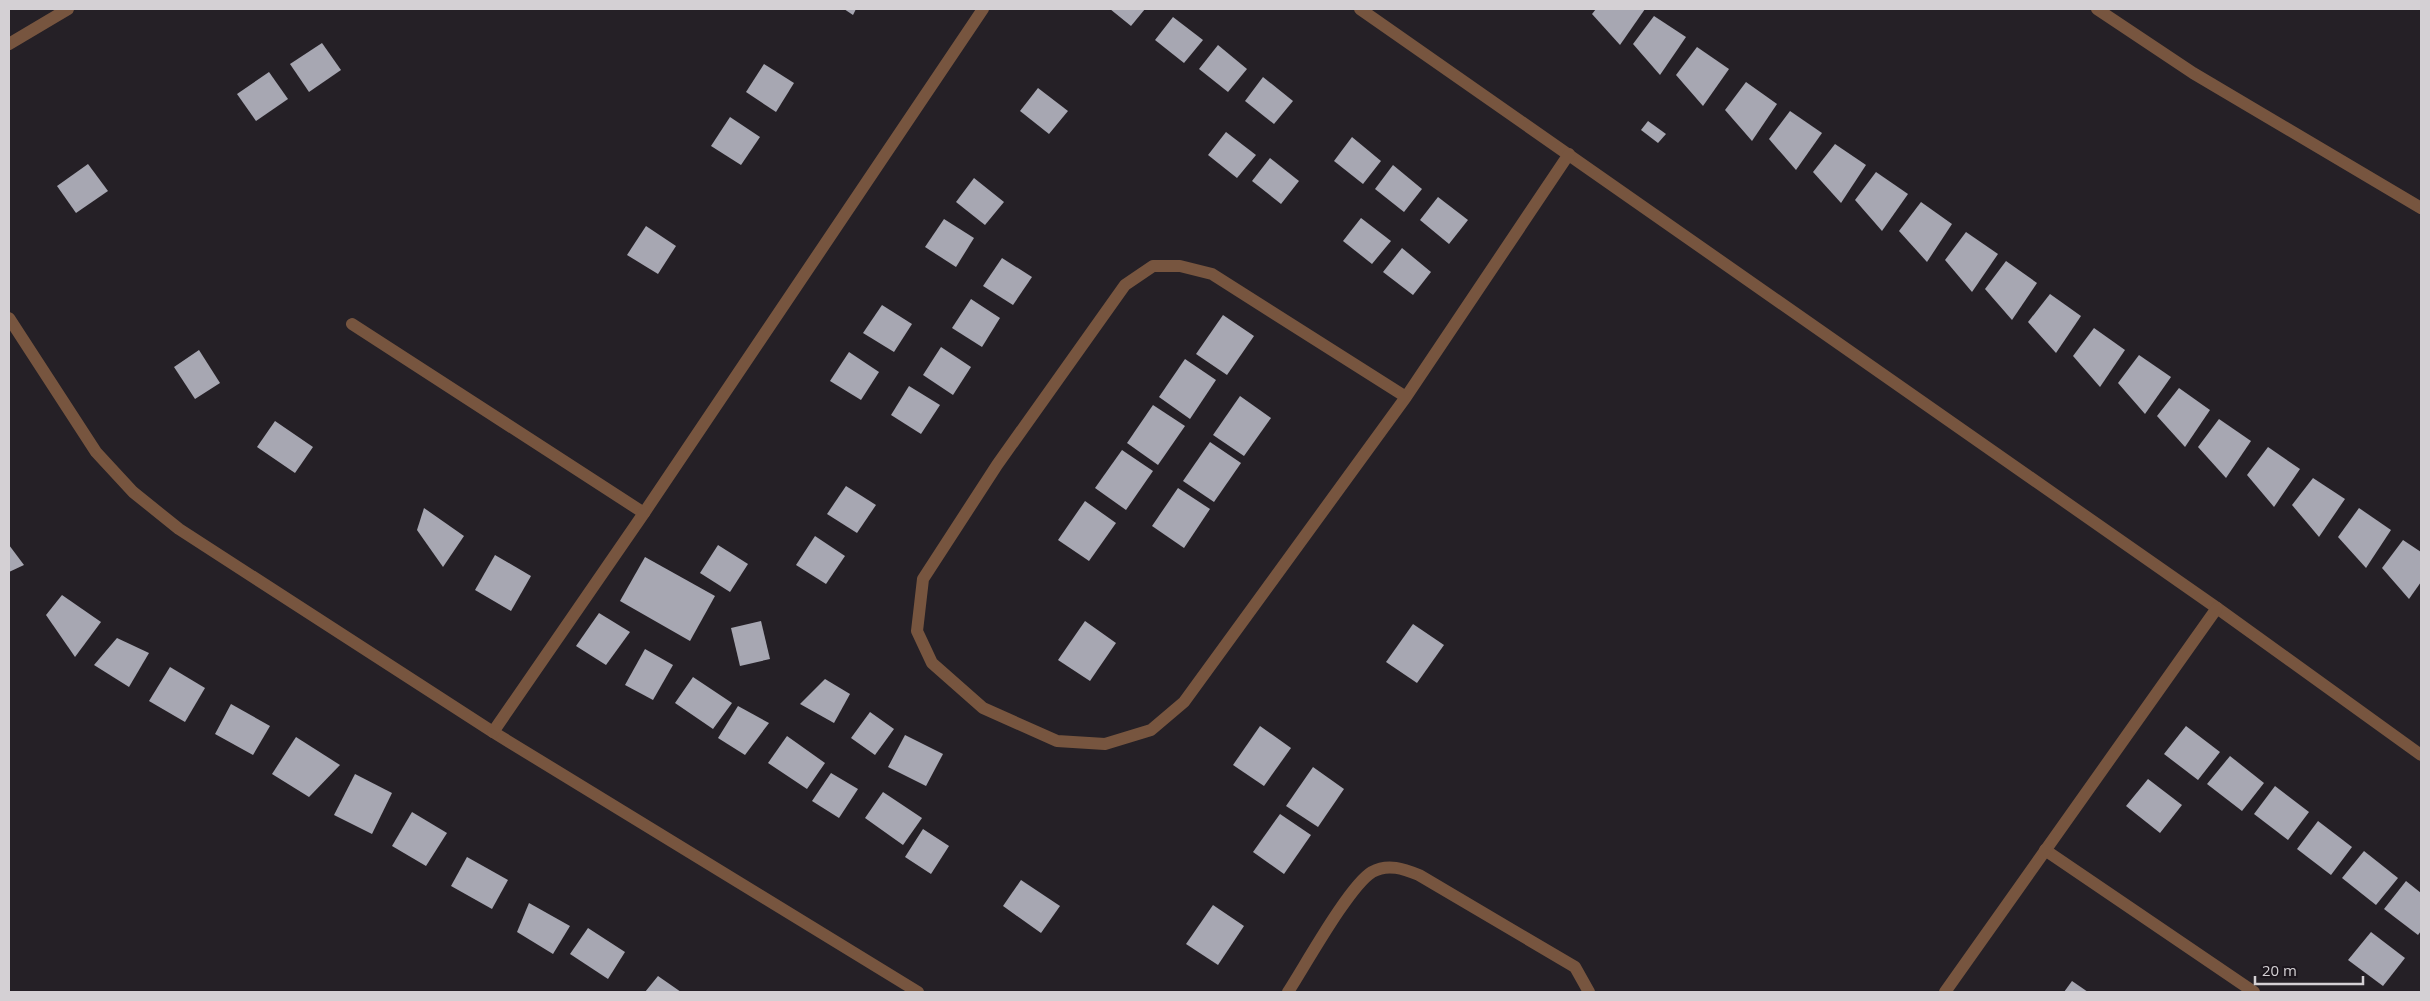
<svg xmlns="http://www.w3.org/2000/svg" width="2430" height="1001" font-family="'Open Sans',sans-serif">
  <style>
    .building { fill: #a7a7b2 }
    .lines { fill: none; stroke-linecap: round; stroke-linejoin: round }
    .minor { stroke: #77553f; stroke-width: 12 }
    .tertiary { stroke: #77553f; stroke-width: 12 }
  </style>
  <rect width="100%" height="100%" fill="#252026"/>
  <g class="building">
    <polygon points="844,9 856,9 853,15"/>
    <polygon points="1110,9 1145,9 1131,26"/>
    <polygon points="1596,9 1645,9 1620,45 1592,14"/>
    <polygon points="1654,16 1686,37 1660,75 1633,44"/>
    <polygon points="1173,17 1203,40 1184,63 1155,40"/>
    <polygon points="322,43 341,70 309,92 290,64"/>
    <polygon points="1218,45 1247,69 1228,92 1199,69"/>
    <polygon points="1697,47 1729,69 1703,106 1676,75"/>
    <polygon points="764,64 794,83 776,112 746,92"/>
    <polygon points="269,72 288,99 256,121 237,94"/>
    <polygon points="1263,77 1293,101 1274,124 1245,101"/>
    <polygon points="1746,82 1777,104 1752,141 1725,110"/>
    <polygon points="1038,88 1068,111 1049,134 1020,111"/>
    <polygon points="1790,111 1822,133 1796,170 1769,139"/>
    <polygon points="730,117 760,137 741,165 711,146"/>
    <polygon points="1648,121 1666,134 1658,143 1641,130"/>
    <polygon points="1226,132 1256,155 1237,178 1208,155"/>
    <polygon points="1352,137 1381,161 1363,184 1334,161"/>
    <polygon points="1835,144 1866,165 1841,203 1813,172"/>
    <polygon points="1270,158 1299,181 1281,204 1252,181"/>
    <polygon points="88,164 108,191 76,213 57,186"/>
    <polygon points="1393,165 1422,189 1404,212 1375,189"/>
    <polygon points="1876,172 1908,194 1882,231 1855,200"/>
    <polygon points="974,178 1004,202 985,225 956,202"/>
    <polygon points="1438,197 1468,220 1449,244 1420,220"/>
    <polygon points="1921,202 1952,224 1927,262 1899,231"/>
    <polygon points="1361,218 1391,241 1372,264 1343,241"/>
    <polygon points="944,219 974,238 956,267 925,247"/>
    <polygon points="646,226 676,246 658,274 627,255"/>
    <polygon points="1966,232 1998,254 1972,292 1945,260"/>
    <polygon points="1402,248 1431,272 1413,295 1383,272"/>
    <polygon points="1002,258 1032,277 1013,305 983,286"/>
    <polygon points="2006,261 2037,283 2012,320 1985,289"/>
    <polygon points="2050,294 2081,316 2056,353 2028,322"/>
    <polygon points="971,299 1000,318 982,347 952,328"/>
    <polygon points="882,305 912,324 894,352 863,333"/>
    <polygon points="1223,315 1254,336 1227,375 1196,354"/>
    <polygon points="2094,328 2125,350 2100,387 2073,356"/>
    <polygon points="941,347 971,367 953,395 923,375"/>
    <polygon points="199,350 220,383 195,399 174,367"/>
    <polygon points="849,352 879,372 861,400 830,381"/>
    <polygon points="2139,355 2171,377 2145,414 2118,383"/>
    <polygon points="1185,359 1216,380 1190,419 1159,397"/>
    <polygon points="909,386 940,405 921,434 891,415"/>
    <polygon points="2179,388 2210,410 2185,447 2157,416"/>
    <polygon points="1240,396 1271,418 1244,456 1213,435"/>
    <polygon points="1153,405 1185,426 1158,465 1127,443"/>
    <polygon points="2219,419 2251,441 2226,478 2198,447"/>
    <polygon points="275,421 313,447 295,473 257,447"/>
    <polygon points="1210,442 1241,463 1214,502 1183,481"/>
    <polygon points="2268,447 2300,469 2274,507 2247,475"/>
    <polygon points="1122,450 1153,471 1126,510 1095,488"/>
    <polygon points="2313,478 2345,499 2319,537 2292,505"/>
    <polygon points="846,486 876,505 857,533 827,514"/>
    <polygon points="1178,488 1210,509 1184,548 1152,526"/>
    <polygon points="1085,501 1116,523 1089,561 1058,540"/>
    <polygon points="424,508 464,536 443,567 417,530"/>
    <polygon points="2359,508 2391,530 2366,568 2338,537"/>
    <polygon points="815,536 845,556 826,584 796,565"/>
    <polygon points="2403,540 2421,552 2421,582 2409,599 2382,568"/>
    <polygon points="9,545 24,565 9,572"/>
    <polygon points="718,545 748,564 730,592 700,573"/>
    <polygon points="495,555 531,576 511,611 475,590"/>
    <polygon points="645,557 715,596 690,641 620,601"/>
    <polygon points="62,595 101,622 75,657 46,615"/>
    <polygon points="599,613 630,632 606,665 576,646"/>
    <polygon points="761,621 770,659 740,666 731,628"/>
    <polygon points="1085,621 1116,643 1090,681 1058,660"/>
    <polygon points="1413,624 1444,645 1417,683 1386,662"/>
    <polygon points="117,638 149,653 129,687 94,665"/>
    <polygon points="645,649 673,665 653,700 625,685"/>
    <polygon points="170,667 205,688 185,722 149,701"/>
    <polygon points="693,677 732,703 713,729 675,703"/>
    <polygon points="825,679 850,694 834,723 800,704"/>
    <polygon points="231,704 270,726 253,755 215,734"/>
    <polygon points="738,706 769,723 745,755 718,738"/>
    <polygon points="870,712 894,729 875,755 851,738"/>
    <polygon points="1260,726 1291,748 1264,786 1233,765"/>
    <polygon points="2186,726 2220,752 2198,780 2164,754"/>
    <polygon points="905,735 943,754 926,786 888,767"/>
    <polygon points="787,736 825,763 807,789 768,763"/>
    <polygon points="296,737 340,765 309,797 272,774"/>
    <polygon points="2230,756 2264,783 2242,811 2207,784"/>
    <polygon points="1313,767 1344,789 1318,827 1286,806"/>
    <polygon points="831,773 858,789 839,818 812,801"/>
    <polygon points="355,774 392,793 372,834 334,815"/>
    <polygon points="2148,779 2182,805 2160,833 2126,806"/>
    <polygon points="2275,786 2309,812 2288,840 2254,814"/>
    <polygon points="883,792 922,818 903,845 865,818"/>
    <polygon points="412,812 447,833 426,866 392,846"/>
    <polygon points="1280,814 1311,835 1284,874 1253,852"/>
    <polygon points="2318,821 2352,847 2331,875 2297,849"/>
    <polygon points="923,829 949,846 931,874 905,857"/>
    <polygon points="2364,851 2398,878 2376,905 2342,878"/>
    <polygon points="467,857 508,880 492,909 451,886"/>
    <polygon points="1021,880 1060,906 1041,933 1003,906"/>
    <polygon points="2406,881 2421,893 2421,931 2418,935 2384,909"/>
    <polygon points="529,903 570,926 553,954 517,932"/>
    <polygon points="1213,905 1244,926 1218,965 1186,944"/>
    <polygon points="588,928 625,952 608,979 570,954"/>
    <polygon points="2371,932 2405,958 2383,986 2348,960"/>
    <polygon points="658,976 681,992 645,992"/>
    <polygon points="2072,981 2088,992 2064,992"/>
  </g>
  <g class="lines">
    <g class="minor">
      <polyline points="1360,9 2217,608 2421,755"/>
      <polyline points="2097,9 2193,73 2421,208"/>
      <polyline points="9,318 96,452 133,492 179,529 493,732 918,992"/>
      <polyline points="352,324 644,513"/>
      <polyline points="1406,397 1212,274 1180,266 1153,266 1125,285 997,465 923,579 917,631 932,663 983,708 1057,741 1105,744 1151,730 1184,702 1406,397 1569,154"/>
      <polyline points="493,732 644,513 983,9"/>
      <polyline points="2045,850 2254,992"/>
      <path d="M 1288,992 C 1305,966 1349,886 1372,872 C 1388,863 1404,869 1419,875 L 1575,967 L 1589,992"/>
      <polyline points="1945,992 2217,608"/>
    </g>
    <polyline class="tertiary" points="9,44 68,9"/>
  </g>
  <rect width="2430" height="1001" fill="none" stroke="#d4d0d4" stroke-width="20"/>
  <path d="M2255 976v8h108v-8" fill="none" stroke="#d4d0d4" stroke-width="2.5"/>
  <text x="2262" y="976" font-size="15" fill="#d4d0d4" stroke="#1c161d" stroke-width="4" paint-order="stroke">20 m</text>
</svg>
